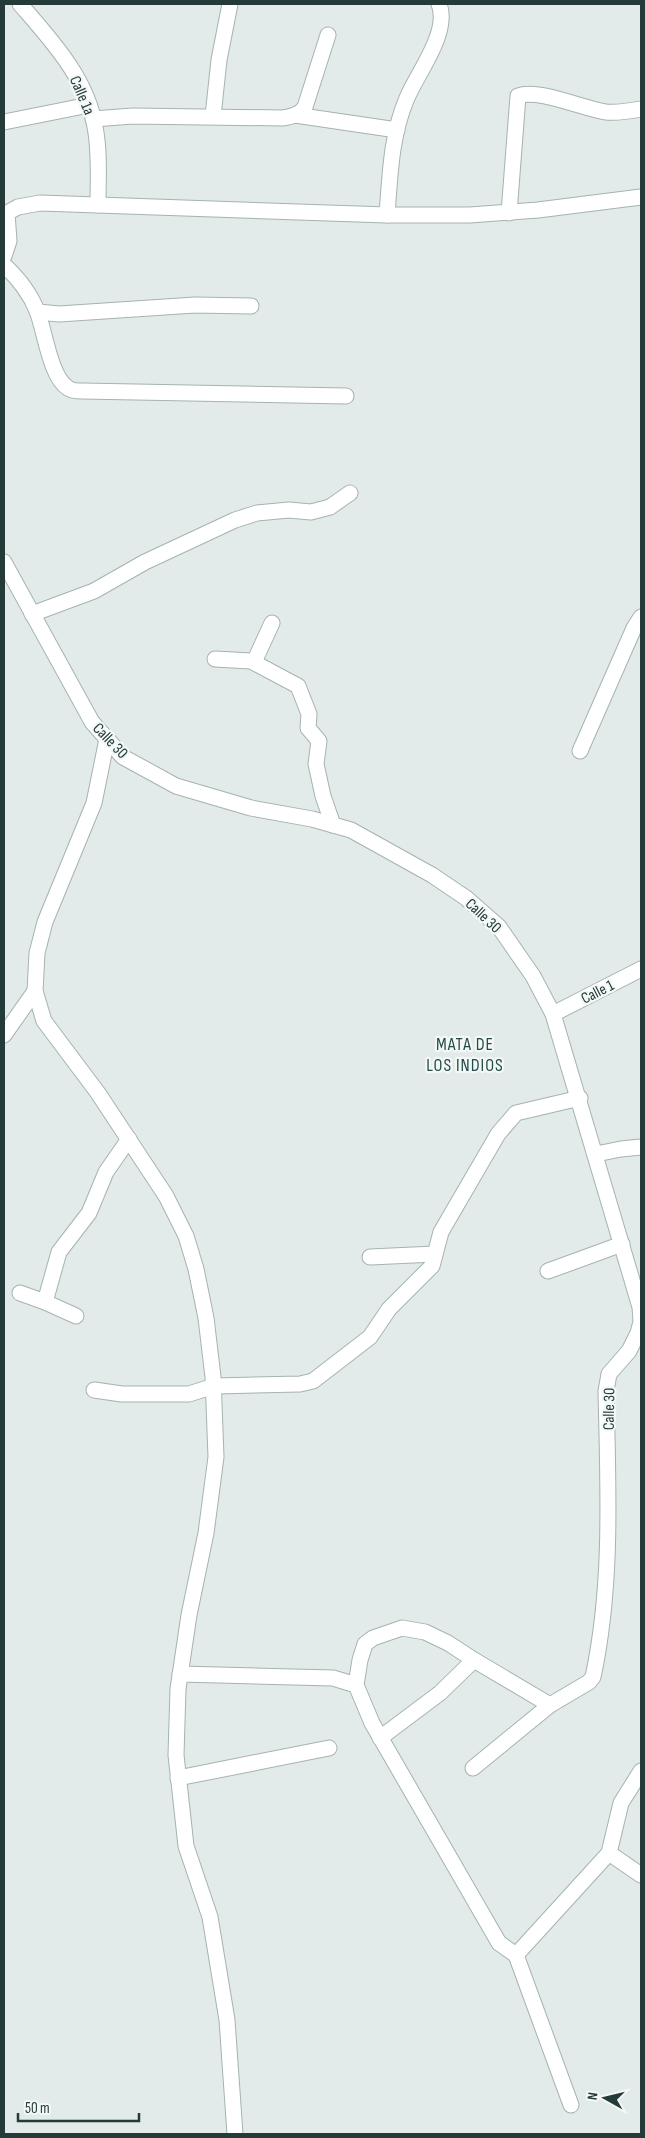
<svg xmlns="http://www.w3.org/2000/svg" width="645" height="2138" font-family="'Sofia Sans Condensed',sans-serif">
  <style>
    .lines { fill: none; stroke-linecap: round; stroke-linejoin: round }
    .minor-casing { stroke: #a5b3b1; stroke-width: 17 }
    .minor { stroke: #fff; stroke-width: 15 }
    .labels { text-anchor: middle; stroke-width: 4.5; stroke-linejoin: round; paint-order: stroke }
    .street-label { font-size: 16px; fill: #243b3a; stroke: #f3f8f6 }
    .neighbourhood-label { font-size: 18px; letter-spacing: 1px; fill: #224b4a; stroke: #f3f8f6 }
  </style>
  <rect width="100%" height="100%" fill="#e2ebe9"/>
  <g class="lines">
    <defs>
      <g id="minor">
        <path d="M 20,4 C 51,40 87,78 95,127 C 100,152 98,179 98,205"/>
        <polyline points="295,115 397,130"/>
        <polyline points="213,116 219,60 230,4"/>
        <path d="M 93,119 L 133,116 L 282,118 C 291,117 300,115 305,107 L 328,35"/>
        <polyline points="4,122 89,105"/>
        <path d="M 509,213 L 518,96 C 539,88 583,109 606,112 C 618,113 630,111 641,109"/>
        <path d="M 387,215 C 390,175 391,135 407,98 C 418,72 450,32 439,4"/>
        <polyline points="4,256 9,241 7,213 18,207 40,203 387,215 470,215 538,210 641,197"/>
        <path d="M 4,265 C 18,278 30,293 37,311 C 45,331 50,377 68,388 C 72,391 78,391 82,391 L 346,396"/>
        <polyline points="38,312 59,314 195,305 251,306"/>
        <path d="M 4,562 L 92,722 L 123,757 L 176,786 L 251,808 L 312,819 L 351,830 L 432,875 L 466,898 L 499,927 L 533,976 L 553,1014 L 640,1307 L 641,1322 L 638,1333 L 629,1351 L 609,1374 L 606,1391 C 608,1486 613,1584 593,1677 L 589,1682 L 550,1705"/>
        <polyline points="32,614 94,591 145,562 235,520 257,513 289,510 311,512 330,507 350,493"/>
        <polyline points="215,659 251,661 298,686 309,714 308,728 319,741 316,764 323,796 333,825"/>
        <polyline points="254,662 272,623"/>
        <polyline points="107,739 94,803 45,922 37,953 35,991 44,1021 98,1093 166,1196 186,1236 196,1269 206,1318 213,1377 216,1457 206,1533 189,1615 178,1689 176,1755 186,1846 210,1917 227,2020 235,2134"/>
        <polyline points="580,751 634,628 641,617"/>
        <polyline points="553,1014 641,969"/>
        <polyline points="4,1035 35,991"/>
        <polyline points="596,1154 621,1149 641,1147"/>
        <polyline points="370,1257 435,1254"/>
        <polyline points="548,1271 622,1244"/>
        <polyline points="20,1293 45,1302 59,1252 89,1213 106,1172 129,1139"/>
        <polyline points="45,1302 76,1316"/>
        <polyline points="94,1390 122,1394 189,1394 214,1386 300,1384 313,1381 370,1337 389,1309 432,1266 441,1232 498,1134 516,1113 580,1098"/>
        <polyline points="180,1674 333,1678 356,1685 372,1723 499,1943 516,1955 571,2105"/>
        <polyline points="356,1685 360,1660 365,1644 373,1638 402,1628 425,1632 448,1643 474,1660 440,1693 380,1738"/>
        <polyline points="473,1768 550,1705 474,1660"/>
        <polyline points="178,1778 329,1748"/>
        <polyline points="609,1853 641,1875"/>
        <polyline points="516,1955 609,1853 621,1803 641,1771"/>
      </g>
    </defs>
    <use href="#minor" class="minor-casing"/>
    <use href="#minor" class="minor"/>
  </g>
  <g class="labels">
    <g class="street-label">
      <text transform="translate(83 95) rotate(67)" y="6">Calle 1a</text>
      <text transform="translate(111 740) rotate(46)" y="6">Calle 30</text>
      <text transform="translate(484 915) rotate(43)" y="6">Calle 30</text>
      <text transform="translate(597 991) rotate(-27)" y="6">Calle 1</text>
      <text transform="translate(608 1409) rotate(-89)" y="6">Calle 30</text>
    </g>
    <g class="neighbourhood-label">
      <text x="465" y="1050">MATA DE<tspan x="465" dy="21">LOS INDIOS</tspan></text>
    </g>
  </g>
  <rect width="645" height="2138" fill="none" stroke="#243b3a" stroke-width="10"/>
  <g transform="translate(605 2098) rotate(278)" stroke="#f3f8f6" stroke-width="4" paint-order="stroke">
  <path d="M0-4L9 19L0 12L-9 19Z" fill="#243b3a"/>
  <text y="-8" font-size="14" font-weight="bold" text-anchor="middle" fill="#243b3a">N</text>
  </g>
  <path d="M18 2113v8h121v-8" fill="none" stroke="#243b3a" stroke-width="2.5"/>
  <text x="25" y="2113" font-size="15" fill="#243b3a" stroke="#f3f8f6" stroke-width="4" paint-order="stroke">50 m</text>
</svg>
